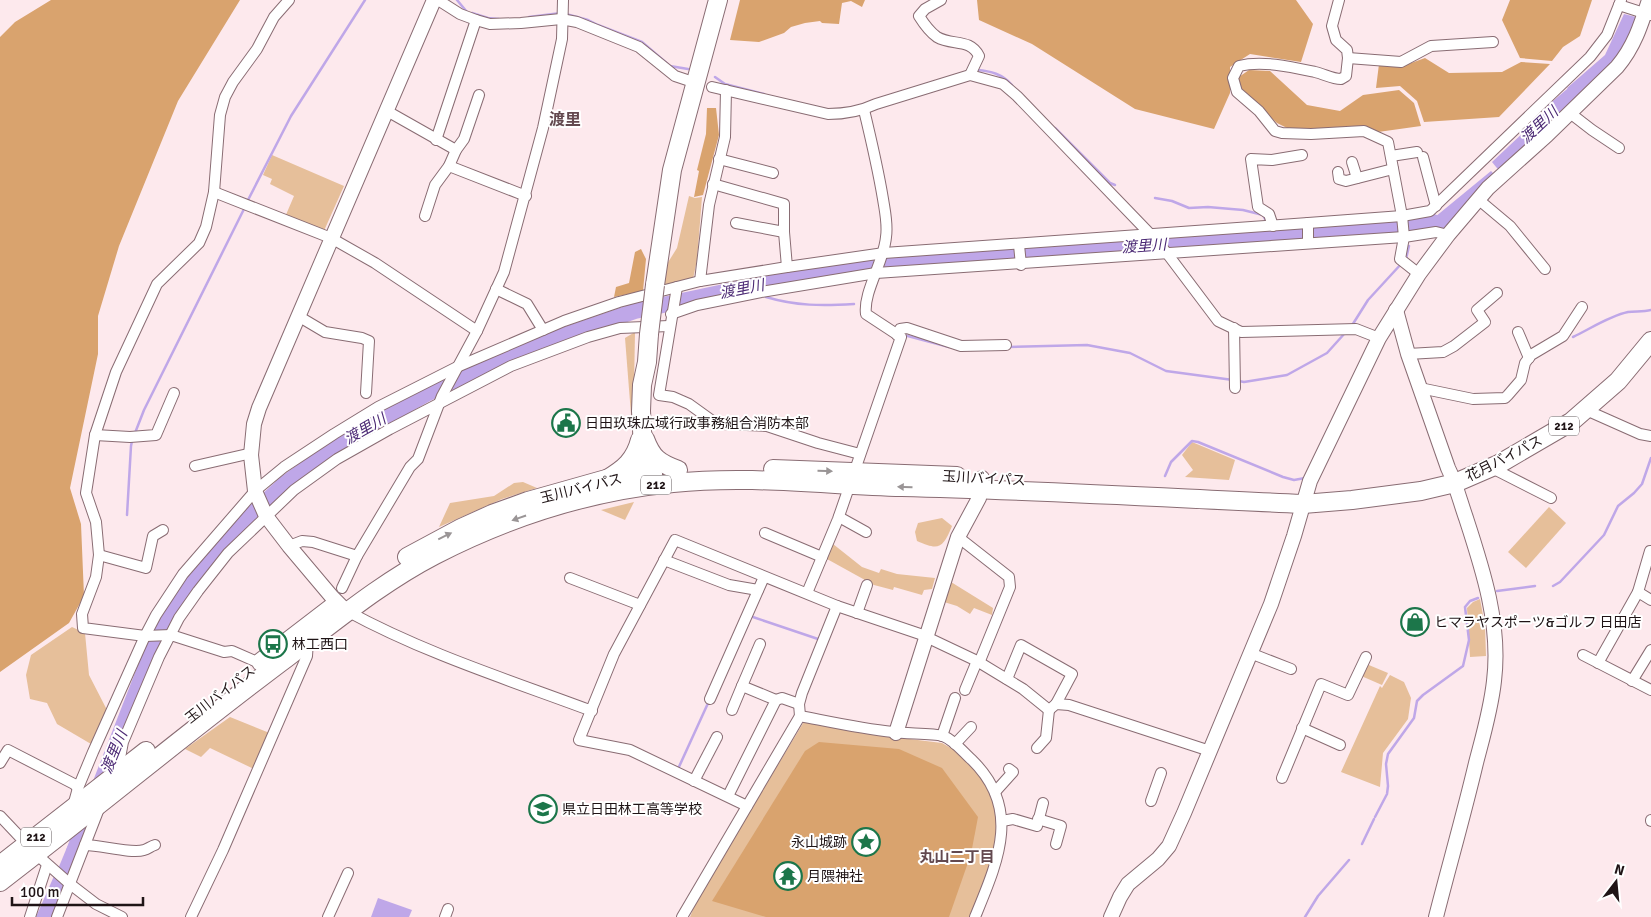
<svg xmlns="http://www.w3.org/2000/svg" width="1651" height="917" font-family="Signika,'Noto Sans JP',sans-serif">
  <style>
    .green { fill: #e6bf9a }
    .forest { fill: #d9a36e }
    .water { fill: #bfa7e8 }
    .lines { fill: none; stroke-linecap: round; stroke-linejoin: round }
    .stream { stroke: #bfa7e8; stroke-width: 2.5 }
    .river { stroke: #bfa7e8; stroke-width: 16 }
    .street-casing { stroke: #896c73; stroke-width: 12 }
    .secondary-casing { stroke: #896c73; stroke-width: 16 }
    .highway-casing { stroke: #896c73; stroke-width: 20 }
    .street { stroke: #fff; stroke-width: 10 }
    .secondary { stroke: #fff; stroke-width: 14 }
    .highway { stroke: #fff; stroke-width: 18 }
    .highway-bridge-casing { stroke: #896c73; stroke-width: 20; stroke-linecap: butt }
    .highway-bridge { stroke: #fff; stroke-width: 18 }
    .oneway { fill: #9a9596 }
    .labels { text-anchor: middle; stroke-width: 4; stroke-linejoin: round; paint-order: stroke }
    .shield { fill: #fff; stroke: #625a5c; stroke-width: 1 }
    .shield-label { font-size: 12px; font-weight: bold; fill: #1f1416 }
    .poi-label { font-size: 14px; fill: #1f1416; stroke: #fff; text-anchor: start }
    .street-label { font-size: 14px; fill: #1f1416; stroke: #fff }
    .water-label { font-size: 15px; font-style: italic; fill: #4c2a75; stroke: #fff }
    .neighbourhood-label { font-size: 15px; font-weight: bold; fill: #63494f; stroke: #fff }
    .quarter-label { font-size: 16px; font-weight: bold; fill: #63494f; stroke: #fff }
  </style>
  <rect width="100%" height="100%" fill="#fde9ed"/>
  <g class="green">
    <polygon points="272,155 344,186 323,233 285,217 294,196 270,184 272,179 263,175"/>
    <polygon points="689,196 695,198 702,197 697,260 693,279 660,287 662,272 677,248"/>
    <polygon points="635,332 633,440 625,338"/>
    <polygon points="1192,442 1235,460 1229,480 1185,477 1193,470 1182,455"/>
    <polygon points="523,482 537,488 502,499 439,527 450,503 494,496 514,483"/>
    <polygon points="634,502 625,520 601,510"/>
    <polygon points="1549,507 1566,523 1526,568 1508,552"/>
    <path d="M 942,518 L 952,526 C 943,548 939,551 917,541 L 915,532 L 918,523 Z"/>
    <polygon points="833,544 862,567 879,573 881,569 897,574 935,578 932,589 924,590 922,595 894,587 893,590 874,585 827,559"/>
    <polygon points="951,582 993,608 992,615 974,608 970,614 957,606 944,602"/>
    <polygon points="1480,599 1485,626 1486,656 1470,657 1467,608 1473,602"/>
    <polygon points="72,627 85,633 89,675 107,710 91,744 57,724 47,703 30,699 26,675 31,655"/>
    <polygon points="1364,663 1388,673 1382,685 1359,675"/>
    <polygon points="1390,675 1404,682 1411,698 1408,719 1383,753 1380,787 1341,772 1380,686 1382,688"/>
    <polygon points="230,717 272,734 256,770 210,748 201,757 185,749"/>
    <polygon points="805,720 861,733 942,743 956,751 986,783 994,799 999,821 995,844 986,879 972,917 690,917 698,897"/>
  </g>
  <g class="forest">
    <polygon points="51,0 240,0 178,101 119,246 98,316 98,354 70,488 81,524 84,596 69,623 0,672 0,37 15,22"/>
    <polygon points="740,0 865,0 862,7 851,1 842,3 839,24 822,23 820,21 805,23 791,27 784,33 759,42 730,40"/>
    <polygon points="977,0 1296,0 1313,24 1301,62 1250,54 1230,67 1230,93 1214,129 1135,109 1032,44 979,20"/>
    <polygon points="1510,0 1592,0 1580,36 1563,47 1552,61 1520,58 1502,20"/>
    <polygon points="1425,58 1449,73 1502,72 1521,62 1550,64 1499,117 1424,122 1417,101 1400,86 1376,88 1379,64 1403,66"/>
    <polygon points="1249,70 1270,71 1307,105 1340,111 1363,95 1399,90 1414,103 1421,126 1378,132 1291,130 1277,123 1243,93 1236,79"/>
    <polygon points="707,108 716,108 719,135 703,195 694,197 699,171 697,170 706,134"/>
    <polygon points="641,249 646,259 643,291 614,297 616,287 629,283 635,252"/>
    <polygon points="819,742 899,749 942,768 978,817 971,854 949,917 766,917 712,901 805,751"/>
  </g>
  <g class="water">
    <polygon points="1624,14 1640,18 1627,47 1579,101 1567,88 1605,55"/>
    <polygon points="1563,95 1574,105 1501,173 1492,162"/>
    <polygon points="1491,171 1497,177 1446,229 1413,233 1411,221 1435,217"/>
    <polygon points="85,829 68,877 58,869 70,840"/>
    <polygon points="54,876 66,886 54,917 36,917"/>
    <polygon points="378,898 412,910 409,917 371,917"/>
  </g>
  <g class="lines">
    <g class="stream">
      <polyline points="457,0 467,12"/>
      <polyline points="472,13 488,18 499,19"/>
      <polyline points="566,14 588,20 598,25 642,42 670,66 688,69"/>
      <polyline points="529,17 561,13"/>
      <path d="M 977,70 C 991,71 1002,74 1012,85"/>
      <polyline points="715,77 725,84 764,94"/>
      <polyline points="1055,128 1110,183 1115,185"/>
      <polyline points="1155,198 1172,201 1189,208 1208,207 1243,210 1263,215 1266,221"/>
      <polyline points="247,202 291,116 365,0"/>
      <polyline points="1406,259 1409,246"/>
      <path d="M 766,297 C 796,306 822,306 854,304"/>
      <polyline points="1351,327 1368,300 1402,263"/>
      <polyline points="904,335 949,347"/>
      <path d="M 1573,337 C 1590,329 1609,316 1628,312 C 1636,311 1643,312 1651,310"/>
      <polyline points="1009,347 1087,345 1130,353 1166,371 1233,380"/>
      <polyline points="1239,381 1244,382 1287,375 1327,353 1345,333"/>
      <polyline points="135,433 144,410 245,207"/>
      <polyline points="1165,476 1171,462 1192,441 1198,442 1283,477 1294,480 1305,478"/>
      <polyline points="127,515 131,446 132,441"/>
      <polyline points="1553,586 1560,582 1604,535 1618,506 1634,493 1642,484 1651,458"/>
      <polyline points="1497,591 1535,586"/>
      <polyline points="750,616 818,639"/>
      <polyline points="678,769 709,701"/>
      <polyline points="1375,817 1387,794 1388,786 1386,764 1388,754 1414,718 1417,701 1423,695 1463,666 1469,640 1465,607 1470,601 1478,598"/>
      <polyline points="1362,844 1374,819"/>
      <polyline points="1305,917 1318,896 1349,860"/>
    </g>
    <g class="river">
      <polyline points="1551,113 1590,80"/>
      <polyline points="74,852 154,646 163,628 193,581 248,518 286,483 344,441 426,394 518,351 635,311 752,286 873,266 1419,226 1433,222"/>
    </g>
    <defs>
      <g id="street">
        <polyline points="438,0 460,14 476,20 490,24 521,23 561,19 577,22 639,47 675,76 687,80"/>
        <path d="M 941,0 L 925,9 L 919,16 C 924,24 930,32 937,37 C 952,46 970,38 979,56 L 970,75"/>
        <path d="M 1339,0 L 1332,26 L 1336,40 L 1347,50 L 1348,58 L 1346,76 L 1341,79 C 1332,79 1324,74 1315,72 C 1292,67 1262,60 1239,66 L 1233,78 L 1237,92 L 1259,111 L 1275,131 L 1282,133 L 1311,134 L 1364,131 L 1388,142 L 1402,216 L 1404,237 L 1400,259 L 1419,274"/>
        <polyline points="1619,5 1650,15"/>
        <polyline points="1348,58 1401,62 1431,46 1493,42"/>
        <path d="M 712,87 L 828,114 C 845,114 861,111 876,104 L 970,75 L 1003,84 L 1017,96 L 1151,235 L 1166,252 L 1218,321 L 1241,332 L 1356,329 L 1379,338"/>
        <polyline points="387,111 456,150"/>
        <polyline points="1570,113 1592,130 1619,148"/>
        <polyline points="436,140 476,20"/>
        <polyline points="1391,156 1417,152"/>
        <polyline points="1423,157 1436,206"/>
        <polyline points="719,159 773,173"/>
        <polyline points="1352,162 1357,178"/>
        <polyline points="449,166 526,196"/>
        <polyline points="1338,172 1339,179 1346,181 1393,169"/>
        <polyline points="713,184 784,204 784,232 787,267"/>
        <polyline points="214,192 331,238 375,263 477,331"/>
        <polyline points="1479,200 1510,226 1545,269"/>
        <polyline points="425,216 435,185 449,166 456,150 464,139 479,95"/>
        <polyline points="736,223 784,232"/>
        <polyline points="1308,223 1308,243"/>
        <polyline points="1273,226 1269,214 1258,207 1251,159 1272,160 1302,155"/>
        <polyline points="1019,245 1021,265"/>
        <polyline points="700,281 709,205 725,137 726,90"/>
        <polyline points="677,287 659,395 673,397 689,404 714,422 722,424 767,426 818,443 860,454"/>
        <polyline points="496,289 527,304 543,330"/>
        <polyline points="671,314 697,305 761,292 876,273 1404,237 1436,232 1448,235"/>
        <polyline points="298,316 325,332 362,338 369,341 366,393"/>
        <polyline points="1234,328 1235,388"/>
        <polyline points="1518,332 1529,358"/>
        <polyline points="897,335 900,329 907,328 961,346 1006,345"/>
        <polyline points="1408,354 1443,352 1454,346 1485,322 1477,310 1497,293"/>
        <polyline points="1420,388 1473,399 1505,398 1508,395 1521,380 1525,363 1531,355 1563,336 1582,307"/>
        <polyline points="1586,410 1640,434 1651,436"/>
        <polyline points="95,435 130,437 156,435 174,393"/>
        <polyline points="195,466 252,453"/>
        <polyline points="1490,467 1551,498"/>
        <polyline points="839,517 866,532"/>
        <polyline points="765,533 822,557"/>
        <polyline points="958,537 1009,577 1010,587 979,663"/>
        <polyline points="289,546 302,541 313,542 357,556 410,467 418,459 442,396 477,331 504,272 543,128 562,39 563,0"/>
        <polyline points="99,555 146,568 153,536 163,530"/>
        <polyline points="664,560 729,585 758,590"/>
        <polyline points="570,578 640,605"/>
        <polyline points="342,588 357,556"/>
        <polyline points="1638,592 1651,600"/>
        <path d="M 807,593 L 838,519 L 901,337 L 866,314 C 863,292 884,262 886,237 C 888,224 885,212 883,199 C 878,169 871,139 864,110"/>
        <path d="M 347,611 C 424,653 509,680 592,711"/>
        <polyline points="857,613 867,585"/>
        <polyline points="1250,653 1291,669"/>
        <polyline points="1583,655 1651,690"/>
        <polyline points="1598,663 1638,592 1650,551 1651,551"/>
        <polyline points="264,665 232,651 224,652 171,635 145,636 83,628 82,614 96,577 99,555 96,522 86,493 95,435 116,372 157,284 199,243 206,227 214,192 220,115 225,97 233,82 257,49 274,17 289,0"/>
        <polyline points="1007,679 1021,645 1072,674 1056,704"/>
        <polyline points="1632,681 1651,650"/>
        <polyline points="965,690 977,661"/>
        <polyline points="710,699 764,577"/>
        <polyline points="776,700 782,698 799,704"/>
        <polyline points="732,710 742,686"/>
        <polyline points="800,716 799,704 802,693 837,606"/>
        <polyline points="1302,728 1340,745"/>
        <polyline points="942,736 955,698"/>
        <polyline points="955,744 971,727"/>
        <polyline points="1037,748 1046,738 1049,710"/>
        <polyline points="0,763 8,750 74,784 78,788"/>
        <polyline points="121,772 119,763 123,742 159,657 179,618 198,591 228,553 294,490 337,459 390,429 511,366 588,337 620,328 669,326"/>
        <polyline points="1282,778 1321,684 1348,695 1366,657"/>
        <polyline points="694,781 717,737"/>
        <polyline points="995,792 1013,772 1009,769"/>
        <polyline points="728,796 776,700 742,686 760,644"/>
        <polyline points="1151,801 1161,773"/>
        <polyline points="73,806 78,788 93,752 145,636 156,615 183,574 255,491 284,467 334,434 378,407 457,367 564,321 619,302 700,281 787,267 884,253 1308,223 1402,216 1430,211 1590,57 1607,35 1621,0"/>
        <polyline points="747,806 630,750 579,740 614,654 675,540 837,606 920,634 977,661 1023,689 1049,710 1056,704 1069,705 1210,751"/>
        <polyline points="0,816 36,854 70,884 96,904 122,917"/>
        <polyline points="1038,819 1061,826 1056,844"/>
        <polyline points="1002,821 1013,819 1037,826 1043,803"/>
        <polyline points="1651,821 1651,820"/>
        <path d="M 85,845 C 101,845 131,854 144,850 C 148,849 151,846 155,845"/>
        <polyline points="30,917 47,865"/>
        <polyline points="57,917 100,806"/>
        <polyline points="191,917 223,850 307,656 308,641"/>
        <polyline points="328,917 348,873"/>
        <polyline points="445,917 448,909"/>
        <path d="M 682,917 L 800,716 C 831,722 862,729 893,732 C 906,734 932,733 943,736 C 954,740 963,752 972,760 C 1022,809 998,861 975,917"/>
      </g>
      <g id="secondary">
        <path d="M 1396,310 L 1408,354 L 1448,468 C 1456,484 1460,501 1466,518 C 1483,570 1501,625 1494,681 C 1491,709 1483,736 1476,763 C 1464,814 1449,866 1436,917"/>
        <polyline points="346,611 332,597 289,546 266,516 255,491 251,455 254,424 259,408 434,0"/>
        <polyline points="896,733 958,537 979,498 982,478"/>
        <path d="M 1111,917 L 1120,897 L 1128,884 L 1158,859 L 1169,846 L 1184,813 L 1271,604 L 1294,536 L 1310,481 L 1379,338 L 1419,274 L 1448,235 L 1488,188 L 1547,135 L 1617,67 C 1634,47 1641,25 1649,0"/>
      </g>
      <g id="highway">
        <polyline points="655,285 672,170 718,0"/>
        <path d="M 645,439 C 652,458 659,463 678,470"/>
        <polyline points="773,469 957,476"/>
        <path d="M 607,479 C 624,469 635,460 640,440"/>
        <polyline points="645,485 641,411 642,385 647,362 649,334"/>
        <polyline points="407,557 461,528 492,514 528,501 606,479 653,474"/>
        <polyline points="261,662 334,606"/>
        <polyline points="0,865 146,751"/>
        <path d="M 0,882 C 97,808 190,730 288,657 C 336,621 381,583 435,555 C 509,517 590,491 673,483 C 749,475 826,485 902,487 C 1036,490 1169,498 1303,504 L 1352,500 L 1421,491 L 1455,483 L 1499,464 L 1571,422 L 1618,381 L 1651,341"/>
      </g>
    </defs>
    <use href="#street" class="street-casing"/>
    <use href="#secondary" class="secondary-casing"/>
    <use href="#highway" class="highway-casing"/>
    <use href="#street" class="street"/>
    <use href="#secondary" class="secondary"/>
    <use href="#highway" class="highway"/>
    <defs>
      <polyline id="highway-bridge" points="649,334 655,285"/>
    </defs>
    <use href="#highway-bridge" class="highway-bridge-casing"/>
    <use href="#highway-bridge" class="highway-bridge"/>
  </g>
  <defs><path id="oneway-solid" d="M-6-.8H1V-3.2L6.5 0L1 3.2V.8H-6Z" transform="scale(1.25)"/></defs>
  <g class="oneway">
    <use href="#oneway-solid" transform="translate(825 471) rotate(2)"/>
    <use href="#oneway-solid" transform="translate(905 487) rotate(-178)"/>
    <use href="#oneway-solid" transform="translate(519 518) rotate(161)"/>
    <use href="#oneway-solid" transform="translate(445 536) rotate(-26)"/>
  </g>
  <defs>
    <symbol id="civic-ring" viewBox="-11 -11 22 22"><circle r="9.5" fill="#fff" stroke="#1c764a" stroke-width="1.5"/><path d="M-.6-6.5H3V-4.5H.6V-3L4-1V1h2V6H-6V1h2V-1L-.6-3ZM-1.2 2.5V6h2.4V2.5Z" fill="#1c764a"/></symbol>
    <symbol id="shop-ring" viewBox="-11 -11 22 22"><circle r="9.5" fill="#fff" stroke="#1c764a" stroke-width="1.5"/><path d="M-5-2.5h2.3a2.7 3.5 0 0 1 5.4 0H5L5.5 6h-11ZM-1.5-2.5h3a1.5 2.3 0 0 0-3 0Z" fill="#1c764a"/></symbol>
    <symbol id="bus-ring" viewBox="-11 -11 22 22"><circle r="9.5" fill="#fff" stroke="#1c764a" stroke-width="1.5"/><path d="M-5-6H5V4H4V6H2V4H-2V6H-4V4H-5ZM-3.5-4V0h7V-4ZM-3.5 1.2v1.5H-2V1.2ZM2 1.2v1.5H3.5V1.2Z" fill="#1c764a"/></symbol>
    <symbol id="school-ring" viewBox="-11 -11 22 22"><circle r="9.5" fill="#fff" stroke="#1c764a" stroke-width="1.5"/><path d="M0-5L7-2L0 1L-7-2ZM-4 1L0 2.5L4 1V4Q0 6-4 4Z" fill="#1c764a"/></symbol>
    <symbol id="sight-ring" viewBox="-11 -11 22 22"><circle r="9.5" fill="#fff" stroke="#1c764a" stroke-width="1.5"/><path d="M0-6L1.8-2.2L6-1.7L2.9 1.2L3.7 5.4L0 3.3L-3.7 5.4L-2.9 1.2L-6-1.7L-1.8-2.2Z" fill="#1c764a"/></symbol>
    <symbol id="temple-ring" viewBox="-11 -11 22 22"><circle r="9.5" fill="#fff" stroke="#1c764a" stroke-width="1.5"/><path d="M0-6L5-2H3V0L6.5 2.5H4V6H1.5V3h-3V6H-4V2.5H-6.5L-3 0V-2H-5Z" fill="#1c764a"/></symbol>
  </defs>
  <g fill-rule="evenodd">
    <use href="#civic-ring" x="550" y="407" width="32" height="32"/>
    <use href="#shop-ring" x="1399" y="606" width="32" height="32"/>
    <use href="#bus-ring" x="257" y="628" width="32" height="32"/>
    <use href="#school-ring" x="527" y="793" width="32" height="32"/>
    <use href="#sight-ring" x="850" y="826" width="32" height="32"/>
    <use href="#temple-ring" x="772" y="860" width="32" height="32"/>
  </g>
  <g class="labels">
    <g class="shield">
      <rect x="1549" y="416.5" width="30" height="19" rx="4"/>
      <rect x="641" y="475.5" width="30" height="19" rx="4"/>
      <rect x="21" y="827.5" width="30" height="19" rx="4"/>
    </g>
    <g class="shield-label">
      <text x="1564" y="430">212</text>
      <text x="656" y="489">212</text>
      <text x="36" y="841">212</text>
    </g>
    <g class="poi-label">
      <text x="585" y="428">日田玖珠広域行政事務組合消防本部</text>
      <text x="1434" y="627">ヒマラヤスポーツ&amp;ゴルフ 日田店</text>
      <text x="292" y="649">林工西口</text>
      <text x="562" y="814">県立日田林工高等学校</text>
      <text x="847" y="847" text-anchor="end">永山城跡</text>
      <text x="807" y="881">月隈神社</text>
    </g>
    <g class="street-label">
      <text transform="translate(1504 458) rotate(-27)" y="5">花月バイパス</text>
      <text transform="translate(984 478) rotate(3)" y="5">玉川バイパス</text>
      <text transform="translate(581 488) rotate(-14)" y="5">玉川バイパス</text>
      <text transform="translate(220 694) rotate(-38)" y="5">玉川バイパス</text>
    </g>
    <g class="water-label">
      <text transform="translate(1539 125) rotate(-43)" y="5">渡里川</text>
      <text transform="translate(1144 246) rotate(-4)" y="5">渡里川</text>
      <text transform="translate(742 289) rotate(-11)" y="5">渡里川</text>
      <text transform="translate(365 429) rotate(-30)" y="5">渡里川</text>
      <text transform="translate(114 752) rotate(-68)" y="5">渡里川</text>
    </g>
    <g class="neighbourhood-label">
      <text x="957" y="862">丸山二丁目</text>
    </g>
    <g class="quarter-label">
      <text x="565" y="125">渡里</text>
    </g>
  </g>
  <g transform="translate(1616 882) rotate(16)" stroke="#ffffff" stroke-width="4" paint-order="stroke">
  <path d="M0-4L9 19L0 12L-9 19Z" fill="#1f1416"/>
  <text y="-8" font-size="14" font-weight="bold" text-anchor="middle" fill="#1f1416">N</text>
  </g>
  <path d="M12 897v8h131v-8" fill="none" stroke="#1f1416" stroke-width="2.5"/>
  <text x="20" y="897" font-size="15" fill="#1f1416" stroke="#ffffff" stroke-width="4" paint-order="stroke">100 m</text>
</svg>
